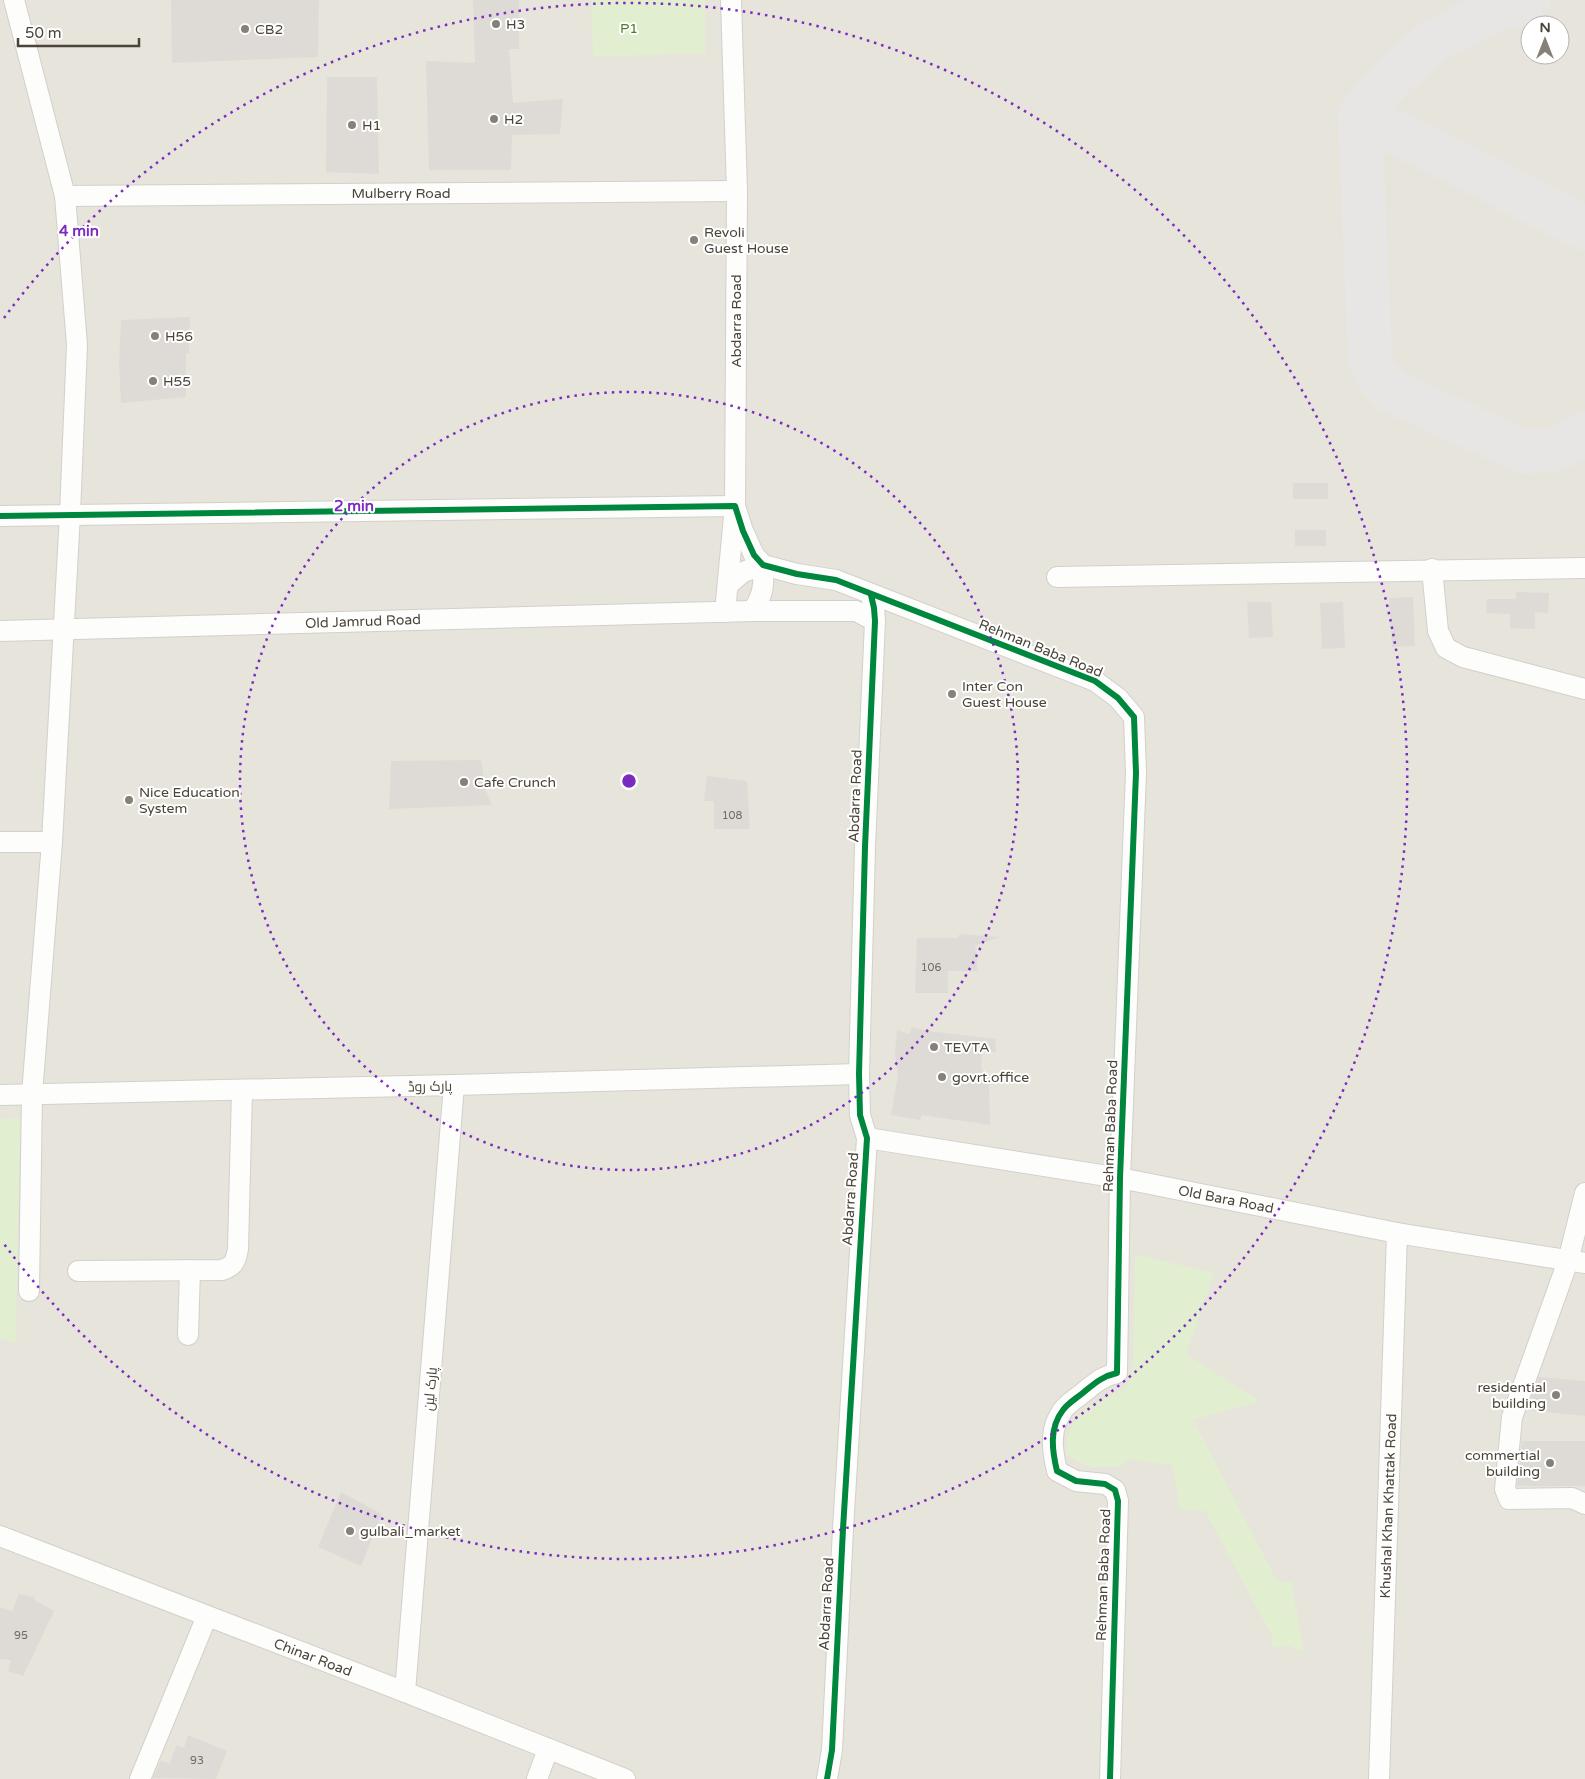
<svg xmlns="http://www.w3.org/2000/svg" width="1585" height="1779" font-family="'Varela Round',Cairo,sans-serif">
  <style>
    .residential { fill: #e7e4dc; fill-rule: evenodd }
    .green { fill: #e1eecf }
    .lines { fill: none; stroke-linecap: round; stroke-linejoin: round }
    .taxiway { stroke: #e8e6e4; stroke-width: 44 }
    .building { fill: #dedbd6 }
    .minor-casing { stroke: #d2d0cb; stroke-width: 22 }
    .minor { stroke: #fdfdfc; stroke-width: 20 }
    .cycleway-casing { stroke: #fff; stroke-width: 9 }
    .cycleway { stroke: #00873e; stroke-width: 6 }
    .ring { fill: none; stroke: #7b2cbf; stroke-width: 2.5; stroke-dasharray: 2.5 5 }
    .poi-dot { fill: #868178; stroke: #fff; stroke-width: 2 }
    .labels { text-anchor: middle; stroke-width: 4; stroke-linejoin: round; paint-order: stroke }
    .number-label { font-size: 11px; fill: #706a61 }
    .poi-label { font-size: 14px; fill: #4b4439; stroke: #fff; text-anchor: start }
    .park-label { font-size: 14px; fill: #4a7f2a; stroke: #fff }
    .street-label { font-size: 14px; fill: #4b4439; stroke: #fff }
    .centre { fill: #7b2cbf; stroke: #fff; stroke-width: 2.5 }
    .ring-label { font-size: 15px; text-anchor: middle; font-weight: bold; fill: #7b2cbf; stroke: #fff; stroke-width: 4; stroke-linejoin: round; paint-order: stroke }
  </style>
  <rect width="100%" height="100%" fill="#f4f2ee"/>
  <path class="residential" d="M 0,0 L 1585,0 L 1585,1779 L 0,1779 ZM 1530,25 L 1560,25 L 1560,55 L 1530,55 Z"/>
  <g class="green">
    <polygon points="591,0 705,0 705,54 593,56"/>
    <polygon points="20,1118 16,1343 0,1338 0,1119"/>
    <path d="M 1135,1254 L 1214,1273 L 1186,1354 L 1260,1401 L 1193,1420 L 1277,1581 L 1291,1582 L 1304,1649 L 1297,1652 L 1291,1646 L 1272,1647 L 1272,1636 L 1205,1511 L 1180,1510 L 1172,1465 L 1129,1459 L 1120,1467 L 1090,1467 L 1066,1455 C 1067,1449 1066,1442 1068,1436 C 1074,1408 1103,1399 1126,1388 L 1133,1368 Z"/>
  </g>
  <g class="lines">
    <g class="taxiway">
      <polyline points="1529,0 1493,10 1433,42 1393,76 1360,115 1370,359 1378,376 1391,391 1525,452 1557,449 1585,433"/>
      <polyline points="1360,115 1585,228"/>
    </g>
  </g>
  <g class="building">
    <polygon points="171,0 319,0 318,57 172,63"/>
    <polygon points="473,0 519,0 519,49 509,49 513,103 563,99 560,134 512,135 511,170 429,170 426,61 475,63"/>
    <polygon points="327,77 377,77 379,174 326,172"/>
    <polygon points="190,317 189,353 186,353 186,397 121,403 119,365 121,320"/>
    <rect x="1293" y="483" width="35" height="16"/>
    <rect x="1295" y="530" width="31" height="16"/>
    <polygon points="1516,592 1549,593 1548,613 1535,612 1535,629 1510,628 1510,614 1486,613 1487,599 1516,599"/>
    <polygon points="1413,597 1415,646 1392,647 1389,598"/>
    <polygon points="1247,602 1271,602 1273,637 1249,638"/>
    <polygon points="1343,602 1345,648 1322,649 1320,603"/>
    <polygon points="481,760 486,792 492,805 389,809 391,761"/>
    <polygon points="707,776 747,781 750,829 714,829 714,801 704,801"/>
    <polygon points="960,934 999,937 975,946 978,971 948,971 948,993 915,993 917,938 957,938"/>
    <polygon points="912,1027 928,1031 995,1039 996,1052 982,1051 981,1069 989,1079 990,1125 922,1115 920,1120 891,1115 898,1075 895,1053 897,1030 909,1034"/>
    <polygon points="1539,1377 1585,1381 1585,1416 1527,1410"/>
    <polygon points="1522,1441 1585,1441 1585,1486 1517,1486"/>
    <polygon points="341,1492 382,1514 361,1566 318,1547"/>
    <polygon points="19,1594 34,1597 34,1600 54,1611 23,1676 8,1671 11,1660 0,1659 0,1607 12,1611"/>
    <polygon points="188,1735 227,1751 216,1779 153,1778 161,1760 169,1764 177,1745 184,1748"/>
  </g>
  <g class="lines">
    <defs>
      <g id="minor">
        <polyline points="14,0 65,196 77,345 70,514 52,842 32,1094 29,1291"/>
        <polyline points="65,196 737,191"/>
        <path d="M 0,516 L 735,506 L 743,531 L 754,555 L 763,565 L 797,574 L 836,580 L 1095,681 L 1118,698 L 1134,717 L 1136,773 L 1120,1178 L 1117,1373 C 1103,1376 1095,1383 1084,1392 C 1077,1398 1068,1403 1063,1410 C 1049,1428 1052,1450 1057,1471 L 1076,1481 L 1105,1484 L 1115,1490 L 1118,1501 L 1110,1779"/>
        <polyline points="1432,569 1438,631 1446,648 1463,657 1585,689"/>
        <polyline points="1057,577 1585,568"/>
        <path d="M 728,585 L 743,572 L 763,565 C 764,583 764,596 752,611"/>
        <polyline points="725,612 735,506 737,191 731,0"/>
        <polyline points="0,631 752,611 856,611 875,621"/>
        <polyline points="0,842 52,842"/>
        <polyline points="0,1095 454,1085 859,1074"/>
        <polyline points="867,1138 1120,1178 1397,1233 1585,1263"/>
        <polyline points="1585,1193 1568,1261 1512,1417 1505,1489 1509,1499 1572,1498 1585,1504"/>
        <path d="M 78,1271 L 222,1270 C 234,1266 236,1261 238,1249 L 242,1090"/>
        <polyline points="188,1335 190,1270"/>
        <polyline points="0,1536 405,1692 625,1779"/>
        <polyline points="405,1692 454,1085"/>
        <polyline points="140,1779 207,1616"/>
        <polyline points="537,1779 548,1749"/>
        <polyline points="827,1779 832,1750 843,1529 867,1138 860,1115 859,1074 865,847 875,621 874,608 871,595"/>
        <polyline points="1379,1779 1397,1233"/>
      </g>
    </defs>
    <use href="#minor" class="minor-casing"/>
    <use href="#minor" class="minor"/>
    <defs>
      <g id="cycleway">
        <path d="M 0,516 L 735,506 L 743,531 L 754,555 L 763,565 L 797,574 L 836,580 L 1095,681 L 1118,698 L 1134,717 L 1136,773 L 1120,1178 L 1117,1373 C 1103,1376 1095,1383 1084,1392 C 1077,1398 1068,1403 1063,1410 C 1049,1428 1052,1450 1057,1471 L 1076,1481 L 1105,1484 L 1115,1490 L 1118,1501 L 1110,1779"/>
        <polyline points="827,1779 832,1750 843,1529 867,1138 860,1115 859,1074 865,847 875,621 874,608 871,595"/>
      </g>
    </defs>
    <use href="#cycleway" class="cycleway-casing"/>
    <use href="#cycleway" class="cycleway"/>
  </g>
  <g class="ring">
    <circle cx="629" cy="781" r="389"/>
    <path d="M4 318A778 778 0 1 1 4 1244"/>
  </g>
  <g class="poi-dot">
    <circle cx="496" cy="24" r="5"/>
    <circle cx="245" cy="29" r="5"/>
    <circle cx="494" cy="119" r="5"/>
    <circle cx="352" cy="125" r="5"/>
    <circle cx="694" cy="240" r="5"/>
    <circle cx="155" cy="336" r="5"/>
    <circle cx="153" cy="381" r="5"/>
    <circle cx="952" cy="694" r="5"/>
    <circle cx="464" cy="782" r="5"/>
    <circle cx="129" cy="800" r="5"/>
    <circle cx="934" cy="1047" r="5"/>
    <circle cx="942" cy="1077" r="5"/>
    <circle cx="1556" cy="1395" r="5"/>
    <circle cx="1550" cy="1463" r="5"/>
    <circle cx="350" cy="1531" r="5"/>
  </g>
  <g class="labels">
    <g class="number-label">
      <text x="732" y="819">108</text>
      <text x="931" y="971">106</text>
      <text x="21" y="1639">95</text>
      <text x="197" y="1764">93</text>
    </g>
    <g class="poi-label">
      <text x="506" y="29">H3</text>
      <text x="255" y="34">CB2</text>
      <text x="504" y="124">H2</text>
      <text x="362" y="130">H1</text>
      <text x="704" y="237">Revoli<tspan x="704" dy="16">Guest House</tspan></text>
      <text x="165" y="341">H56</text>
      <text x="163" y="386">H55</text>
      <text x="962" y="691">Inter Con<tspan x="962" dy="16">Guest House</tspan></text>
      <text x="474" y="787">Cafe Crunch</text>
      <text x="139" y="797">Nice Education<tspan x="139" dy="16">System</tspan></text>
      <text x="944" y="1052">TEVTA</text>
      <text x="952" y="1082">govrt.office</text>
      <text x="1546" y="1392" text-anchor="end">residential<tspan x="1546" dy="16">building</tspan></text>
      <text x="1540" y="1460" text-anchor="end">commertial<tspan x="1540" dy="16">building</tspan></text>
      <text x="360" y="1536">gulbali_market</text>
    </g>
    <g class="park-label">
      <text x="629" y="33">P1</text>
    </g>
    <g class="street-label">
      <text x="401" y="198">Mulberry Road</text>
      <text transform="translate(736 321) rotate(-90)" y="5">Abdarra Road</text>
      <text transform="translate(363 621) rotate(-2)" y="5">Old Jamrud Road</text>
      <text transform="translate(1041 648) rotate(22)" y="5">Rehman Baba Road</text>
      <text transform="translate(855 796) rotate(-88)" y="5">Abdarra Road</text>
      <text transform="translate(430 1086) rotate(-1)" y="5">پارک روڈ</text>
      <text transform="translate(1110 1126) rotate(-88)" y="5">Rehman Baba Road</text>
      <text transform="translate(850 1199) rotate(-86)" y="5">Abdarra Road</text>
      <text transform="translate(1226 1199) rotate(11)" y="5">Old Bara Road</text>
      <text transform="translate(430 1389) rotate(-85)" y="5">پارک لین</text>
      <text transform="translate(1388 1506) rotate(-88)" y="5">Khushal Khan Khattak Road</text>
      <text transform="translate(1103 1575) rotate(-88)" y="5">Rehman Baba Road</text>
      <text transform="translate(826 1604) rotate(-87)" y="5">Abdarra Road</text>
      <text transform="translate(313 1657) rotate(21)" y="5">Chinar Road</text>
    </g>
  </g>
  <circle cx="629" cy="781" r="8" class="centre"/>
  <g class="ring-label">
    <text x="79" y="236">4 min</text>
    <text x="354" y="511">2 min</text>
  </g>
  <g transform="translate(1545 40)"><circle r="24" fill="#ffffff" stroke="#b7b4b0"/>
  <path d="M0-4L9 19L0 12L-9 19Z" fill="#868178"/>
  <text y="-8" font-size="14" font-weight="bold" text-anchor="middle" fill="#4b4439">N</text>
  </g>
  <path d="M18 38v8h121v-8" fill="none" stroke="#4b4439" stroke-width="2.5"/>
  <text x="25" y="38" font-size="15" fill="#4b4439" stroke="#ffffff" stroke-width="4" paint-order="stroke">50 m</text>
</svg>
